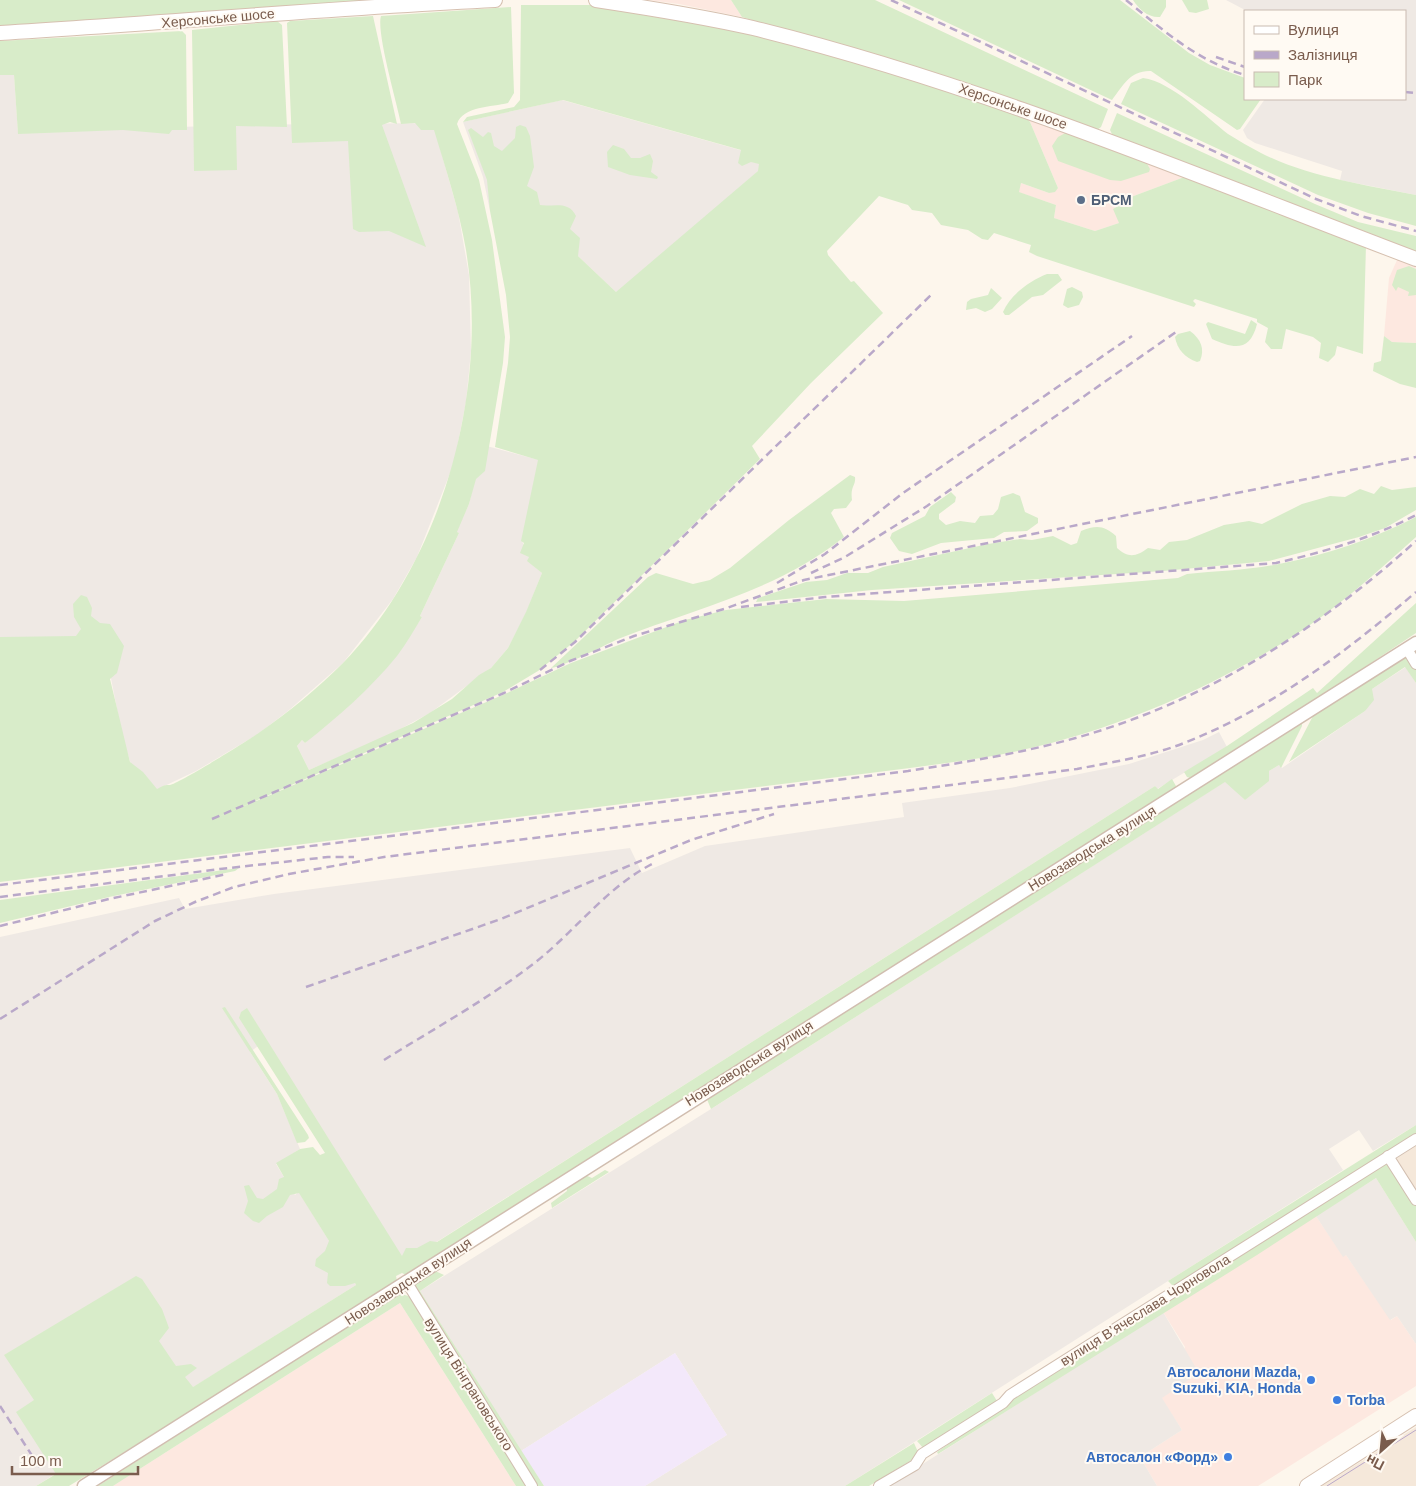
<svg xmlns="http://www.w3.org/2000/svg" width="1416" height="1486" font-family="Helvetica,sans-serif">
  <style>
    .residential { fill: #f5e8da }
    .commercial { fill: #fde8e0 }
    .industrial { fill: #efe9e4 }
    .education { fill: #f3e8fa }
    .green { fill: #d8ecc9 }
    .lines { fill: none; stroke-linecap: round; stroke-linejoin: round }
    .minor-casing { stroke: #d1beb0; stroke-width: 12 }
    .tertiary-casing { stroke: #d1beb0; stroke-width: 15 }
    .secondary-casing { stroke: #d6c0b0; stroke-width: 16 }
    .minor { stroke: #fff; stroke-width: 10 }
    .tertiary { stroke: #fff; stroke-width: 12 }
    .secondary { stroke: #fff; stroke-width: 14 }
    .tram { stroke: #b9a8c9; stroke-width: 1 }
    .rail { stroke: #b9a8c9; stroke-width: 2.5; stroke-dasharray: 8 5; stroke-linecap: butt }
    .service-dot { fill: #5c6f8a; stroke: #fffaf3; stroke-width: 2 }
    .shop-dot { fill: #3f7fe0; stroke: #fffaf3; stroke-width: 2 }
    .labels { text-anchor: middle; stroke-width: 4; stroke-linejoin: round; paint-order: stroke }
    .street-label { font-size: 14px; fill: #7a5c4d; stroke: #fffaf3 }
    .service-label { font-size: 14px; font-weight: bold; fill: #4e5e75; stroke: #fffaf3; text-anchor: start }
    .shop-label { font-size: 14px; font-weight: bold; fill: #366cbe; stroke: #fffaf3; text-anchor: end }
  </style>
  <rect width="100%" height="100%" fill="#fdf6ec"/>
  <g class="residential">
    <polygon points="1416,1144 1416,1193 1396,1160 1398,1156"/>
    <polygon points="1416,1427 1416,1486 1322,1486"/>
  </g>
  <g class="commercial">
    <polygon points="648,0 731,0 742,17 679,4"/>
    <polygon points="1024,115 1187,176 1123,200 1123,202 1115,206 1119,223 1095,231 1054,218 1056,205 1018,192 1021,183 1049,193 1058,188 1030,122"/>
    <polygon points="1398,258 1416,265 1416,343 1392,342 1384,336 1389,278"/>
    <polygon points="1316,1216 1343,1256 1346,1255 1391,1320 1397,1316 1416,1344 1416,1386 1258,1486 1157,1486 1140,1457 1182,1430 1161,1398 1185,1347 1163,1312"/>
    <polygon points="400,1303 516,1486 113,1486"/>
  </g>
  <g class="industrial">
    <polygon points="1226,0 1416,0 1416,195 1340,180 1342,171 1255,143 1247,138 1243,130 1265,99 1405,99 1405,11 1247,11"/>
    <polygon points="0,75 14,75 18,133 234,125 433,123 458,212 469,275 471,351 466,402 454,463 417,557 393,599 343,663 288,711 258,734 196,771 156,790 133,771 122,735 103,637 0,647"/>
    <polygon points="562,100 772,159 619,295 578,256 563,234 564,206 490,211 483,177 463,122"/>
    <polygon points="483,445 539,460 522,541 529,557 528,561 542,573 526,613 508,648 491,668 430,713 389,735 309,770 297,746 302,740 305,743 397,655 422,617 420,616 459,533 456,532 469,504"/>
    <polygon points="1406,667 1416,683 1416,1125 1373,1151 1359,1130 1329,1149 1343,1170 845,1486 645,1486 727,1435 675,1353 521,1451 420,1291 719,1104 1226,781 1245,800 1269,771 1279,765 1282,768 1365,711 1372,689"/>
    <polygon points="1219,732 1227,747 1157,789 1155,786 405,1262 265,1041 250,1052 277,1094 300,1149 276,1164 295,1195 299,1192 356,1285 36,1486 0,1486 0,937 179,898 185,909 274,894 630,848 642,873 705,846 904,817 902,803 1010,788 1129,764 1203,740"/>
    <polygon points="1376,1178 1416,1242 1416,1344 1397,1316 1390,1320 1346,1255 1343,1257 1316,1216"/>
    <polygon points="1163,1312 1199,1373 1162,1398 1182,1430 1140,1457 1157,1486 888,1486"/>
  </g>
  <polygon class="education" points="675,1353 727,1435 645,1486 544,1486 521,1451"/>
  <g class="green">
    <polygon points="0,0 432,0 0,26"/>
    <polygon points="731,0 875,0 1108,109 1101,127 1097,130 1021,102 742,17"/>
    <path d="M 899,0 L 1120,0 L 1189,53 L 1210,65 L 1245,78 L 1245,99 L 1261,99 L 1240,129 L 1237,130 L 1151,71 C 1131,70 1123,85 1112,100 Z"/>
    <path d="M 1133,0 L 1166,0 L 1166,7 L 1160,17 C 1148,18 1139,9 1133,0 Z"/>
    <polygon points="1182,0 1207,0 1209,9 1196,13 1189,12"/>
    <path d="M 521,5 L 593,5 L 751,33 L 888,71 L 1024,115 L 1030,122 L 1058,188 L 1055,192 L 1049,193 L 1021,183 L 1019,192 L 1056,205 L 1054,218 L 1095,231 L 1119,223 L 1113,209 L 1123,203 L 1123,200 L 1187,176 L 1366,245 L 1363,354 L 1337,346 L 1335,355 L 1328,362 L 1319,358 L 1321,343 L 1313,337 L 1286,329 L 1282,349 L 1271,349 L 1265,342 L 1268,328 L 1257,322 L 1257,319 L 1195,299 L 1193,301 L 1196,304 L 1194,307 L 1037,256 L 1029,252 L 1031,245 L 994,233 L 988,240 L 982,239 L 968,230 L 941,225 L 932,213 L 912,210 L 908,205 L 879,196 L 827,251 L 828,255 L 851,282 L 854,281 L 883,313 L 811,383 L 752,446 L 760,459 L 574,642 L 538,671 L 503,692 L 212,820 L 505,694 L 571,663 L 685,620 L 726,610 L 826,599 L 904,601 L 1178,578 L 1187,574 C 1217,571 1249,570 1279,564 C 1326,555 1373,539 1416,517 L 1416,537 C 1376,573 1335,610 1289,639 C 1205,691 1114,730 1018,751 C 982,759 946,763 910,768 L 0,882 L 0,637 L 76,636 L 81,629 L 74,617 L 73,604 L 81,595 L 87,597 L 92,608 L 91,616 L 100,623 L 110,624 L 124,646 L 117,673 L 110,679 L 130,762 L 143,772 L 157,789 C 164,785 165,785 170,785 C 178,784 251,739 260,732 C 289,712 318,688 343,663 C 443,560 489,390 466,250 C 459,209 446,170 434,130 L 421,130 L 415,123 L 401,124 C 397,103 376,32 381,16 L 511,7 L 514,93 L 508,103 C 492,107 463,106 457,124 L 479,180 L 492,240 L 505,337 L 503,363 L 485,471 L 476,479 L 469,504 L 457,532 L 459,533 L 420,616 L 422,617 C 414,630 406,644 397,656 C 370,689 338,717 305,743 L 302,740 L 297,746 L 309,770 L 413,723 L 452,699 L 479,675 L 491,668 L 508,648 L 526,612 L 542,573 L 527,561 L 529,557 L 520,553 L 524,543 L 521,541 L 538,460 L 495,447 L 508,363 L 510,337 L 506,295 L 490,211 L 487,180 L 468,130 L 471,128 L 483,137 L 488,132 L 491,133 L 494,146 L 502,151 L 515,138 L 516,127 L 520,125 L 526,127 L 530,136 L 534,167 L 527,186 L 537,192 L 540,205 C 553,207 569,200 576,216 L 570,229 L 580,238 L 578,256 L 616,292 L 758,171 L 759,164 L 751,162 L 742,166 L 738,163 L 741,150 L 563,100 L 463,122 L 467,117 L 514,107 L 520,100 Z"/>
    <polygon points="373,16 397,124 390,122 382,125 426,247 389,231 359,232 353,229 348,141 292,143 287,23 290,21"/>
    <polygon points="277,21 282,25 287,127 236,126 237,170 194,171 192,30"/>
    <polygon points="182,31 186,35 187,130 172,130 169,134 123,130 18,134 14,75 0,75 0,41"/>
    <path d="M 1143,78 C 1172,82 1205,116 1228,134 C 1239,141 1250,147 1261,153 C 1308,177 1365,185 1416,195 L 1416,226 L 1368,213 L 1318,195 L 1121,104 L 1131,83 Z"/>
    <polygon points="1117,113 1315,204 1358,222 1416,236 1416,252 1113,136 1110,130"/>
    <polygon points="1069,131 1145,160 1150,169 1149,172 1121,181 1110,180 1058,161 1052,146 1058,137"/>
    <polygon points="613,145 624,149 631,158 640,158 650,154 653,161 651,172 658,177 657,179 630,175 608,167 607,152"/>
    <polygon points="1409,266 1416,269 1416,295 1408,296 1409,292 1398,287 1396,291 1392,285 1397,270"/>
    <path d="M 1047,274 L 1058,274 L 1062,280 L 1043,295 L 1032,297 L 1009,315 L 1005,315 L 1003,312 C 1010,295 1031,280 1047,274 Z"/>
    <polygon points="1072,287 1082,292 1083,297 1079,305 1068,308 1063,305 1067,289"/>
    <polygon points="991,288 1002,298 992,309 985,312 976,308 966,310 967,302 971,299 988,295"/>
    <path d="M 1251,320 L 1257,324 C 1250,352 1234,349 1212,339 L 1206,324 L 1208,322 L 1245,334 Z"/>
    <path d="M 1190,331 C 1201,339 1205,349 1200,361 L 1197,362 C 1185,358 1177,349 1175,337 L 1178,334 Z"/>
    <polygon points="1384,336 1392,342 1416,343 1416,388 1400,384 1373,371 1374,363 1381,361"/>
    <path d="M 850,475 L 855,477 C 856,486 850,486 852,500 L 846,508 L 834,509 L 831,513 L 844,537 C 777,591 696,608 618,639 C 603,646 565,666 551,668 L 648,577 L 656,573 L 693,584 L 710,580 L 730,568 L 789,520 Z"/>
    <path d="M 1381,486 L 1392,490 L 1416,487 L 1416,510 L 1385,528 L 1359,537 L 1269,561 L 1163,571 L 872,590 L 756,602 L 758,598 L 806,582 L 827,580 L 847,573 L 868,573 L 883,567 L 988,544 L 1020,539 L 1032,540 L 1053,536 L 1071,545 L 1077,543 L 1081,531 C 1096,525 1104,525 1116,536 L 1117,548 C 1129,559 1137,556 1148,548 L 1160,550 L 1169,542 L 1187,540 L 1224,525 L 1249,521 L 1262,524 L 1302,504 L 1330,496 L 1345,497 L 1360,489 L 1374,494 Z"/>
    <polygon points="951,492 956,497 955,502 939,514 939,519 946,525 960,521 975,523 980,516 993,515 998,509 1001,497 1013,493 1020,496 1025,512 1038,518 1038,523 1027,531 1004,532 994,538 941,543 912,554 899,551 890,538 892,533 925,516 930,507"/>
    <polygon points="1416,603 1416,633 1320,697 1190,778 1187,777 1184,772 1227,746 1313,688 1317,693"/>
    <polygon points="1407,657 1416,667 1416,683 1405,667 1372,689 1374,700 1365,711 1289,762 1314,714"/>
    <polygon points="1302,723 1302,726 1281,768 1279,765 1269,771 1269,781 1245,800 1225,782 711,1109 706,1097"/>
    <polygon points="1172,779 1176,786 1175,788 410,1273 406,1275 402,1273 396,1276 397,1281 390,1289 69,1486 36,1486 56,1474 16,1412 34,1400 4,1355 136,1276 142,1279 162,1309 169,1328 159,1341 176,1366 191,1364 197,1368 185,1377 193,1387 356,1285 355,1283 345,1286 330,1286 327,1283 328,1273 315,1266 316,1259 325,1251 329,1241 299,1193 290,1195 283,1207 267,1216 259,1223 253,1221 244,1213 248,1201 244,1186 249,1185 257,1198 263,1199 277,1189 279,1179 284,1177 276,1163 300,1149 313,1147 320,1155 325,1153 239,1018 241,1012 247,1008 402,1256 406,1248 417,1248 430,1241 437,1242 1155,786 1158,789"/>
    <polygon points="239,868 235,871 109,897 0,923 0,900"/>
    <polygon points="225,1007 308,1135 309,1138 305,1142 297,1143 277,1094 222,1008"/>
    <polygon points="1416,1125 1416,1135 1173,1286 1168,1281"/>
    <polygon points="1385,1164 1392,1168 1416,1206 1416,1242 1376,1178 1257,1255 938,1454 937,1452 1009,1402"/>
    <polygon points="605,1170 609,1172 552,1208 551,1203 567,1191 566,1185 585,1175 592,1178"/>
    <polygon points="433,1270 444,1275 420,1291 544,1486 537,1486 413,1284"/>
    <polygon points="402,1294 411,1297 528,1486 516,1486 400,1303 113,1486 98,1486 397,1295"/>
    <polygon points="992,1393 997,1401 924,1449 917,1441"/>
    <polygon points="914,1443 918,1452 915,1458 869,1486 845,1486"/>
  </g>
  <g class="lines">
    <defs>
      <g id="minor">
        <polyline points="1407,649 1416,664"/>
        <polyline points="1388,1156 1416,1200"/>
        <polyline points="406,1281 532,1486"/>
        <polyline points="879,1486 915,1465 922,1454 1003,1403 1010,1395 1416,1139"/>
      </g>
      <polyline id="tertiary" points="84,1486 1416,643"/>
      <g id="secondary">
        <path d="M 596,0 C 649,8 701,16 753,28 C 981,84 1197,176 1416,259"/>
        <path d="M 0,33 C 165,23 330,8 495,0"/>
        <polyline points="1307,1486 1416,1416"/>
      </g>
    </defs>
    <use href="#minor" class="minor-casing"/>
    <use href="#tertiary" class="tertiary-casing"/>
    <use href="#secondary" class="secondary-casing"/>
    <use href="#minor" class="minor"/>
    <use href="#tertiary" class="tertiary"/>
    <use href="#secondary" class="secondary"/>
    <polyline class="tram" points="1327,1486 1416,1430"/>
    <g class="rail">
      <polyline points="891,0 1316,199 1361,216 1416,231"/>
      <path d="M 1126,0 C 1163,30 1197,61 1245,75"/>
      <polyline points="1216,57 1245,67"/>
      <polyline points="1405,92 1416,93"/>
      <polyline points="811,573 845,557 927,506 1176,332"/>
      <polyline points="777,583 825,554 903,493 1132,336"/>
      <path d="M 741,607 L 825,597 L 1276,563 C 1324,552 1372,538 1416,515"/>
      <polyline points="540,670 575,642 931,295"/>
      <polyline points="212,819 504,693 570,661 634,636 724,609 804,580 1416,457"/>
      <path d="M 0,885 L 908,771 C 966,762 1023,753 1079,737 C 1206,701 1319,629 1416,541"/>
      <polyline points="0,897 220,869 328,857 354,857"/>
      <polyline points="0,926 109,899 227,874"/>
      <polyline points="306,987 501,919 691,840 774,814"/>
      <path d="M 0,1019 L 155,921 L 195,902 L 234,887 L 289,874 L 384,857 L 1077,769 C 1113,762 1151,756 1184,743 C 1271,709 1346,652 1416,592"/>
      <path d="M 384,1060 C 435,1028 490,998 537,961 C 577,929 608,886 654,863"/>
      <polyline points="0,1406 40,1468"/>
    </g>
  </g>
  <circle class="service-dot" cx="1081" cy="200" r="5"/>
  <g class="shop-dot">
    <circle cx="1311" cy="1380" r="5"/>
    <circle cx="1337" cy="1400" r="5"/>
    <circle cx="1228" cy="1457" r="5"/>
  </g>
  <g class="labels">
    <g class="street-label">
      <text transform="translate(218 18) rotate(-5)" y="5">Херсонське шосе</text>
      <text transform="translate(1013 106) rotate(19)" y="5">Херсонське шосе</text>
      <text transform="translate(1092 848) rotate(-32)" y="5">Новозаводська вулиця</text>
      <text transform="translate(749 1063) rotate(-32)" y="5">Новозаводська вулиця</text>
      <text transform="translate(408 1281) rotate(-33)" y="5">Новозаводська вулиця</text>
      <text transform="translate(1145 1310) rotate(-32)" y="5">вулиця Вʼячеслава Чорновола</text>
      <text transform="translate(469 1384) rotate(58)" y="5">вулиця Вінграновського</text>
    </g>
    <g class="service-label">
      <text x="1091" y="205">БРСМ</text>
    </g>
    <g class="shop-label">
      <text x="1301" y="1377">Автосалони Mazda,<tspan x="1301" dy="16">Suzuki, KIA, Honda</tspan></text>
      <text x="1347" y="1405" text-anchor="start">Torba</text>
      <text x="1218" y="1462">Автосалон «Форд»</text>
    </g>
  </g>
  <rect x="1244" y="10" width="162" height="90" fill="#fffaf3" stroke="#cabbb1"/>
  <rect x="1254" y="26" width="25" height="8" fill="#ffffff" stroke="#cabbb1"/>
  <text x="1288" y="35" font-size="15" fill="#7a5c4d">Вулиця</text>
  <rect x="1254" y="51" width="25" height="8" fill="#b9a8c9" stroke="#cabbb1"/>
  <text x="1288" y="60" font-size="15" fill="#7a5c4d">Залізниця</text>
  <rect x="1254" y="72" width="25" height="15" fill="#d8ecc9" stroke="#cabbb1"/>
  <text x="1288" y="85" font-size="15" fill="#7a5c4d">Парк</text>
  <g transform="translate(1381 1451) rotate(207)" stroke="#fffaf3" stroke-width="4" paint-order="stroke">
  <path d="M0-4L9 19L0 12L-9 19Z" fill="#7a5c4d"/>
  <text y="-8" font-size="14" font-weight="bold" text-anchor="middle" fill="#7a5c4d">Пн</text>
  </g>
  <path d="M12 1466v8h126v-8" fill="none" stroke="#7a5c4d" stroke-width="2.5"/>
  <text x="20" y="1466" font-size="15" fill="#7a5c4d" stroke="#fffaf3" stroke-width="4" paint-order="stroke">100 m</text>
</svg>
